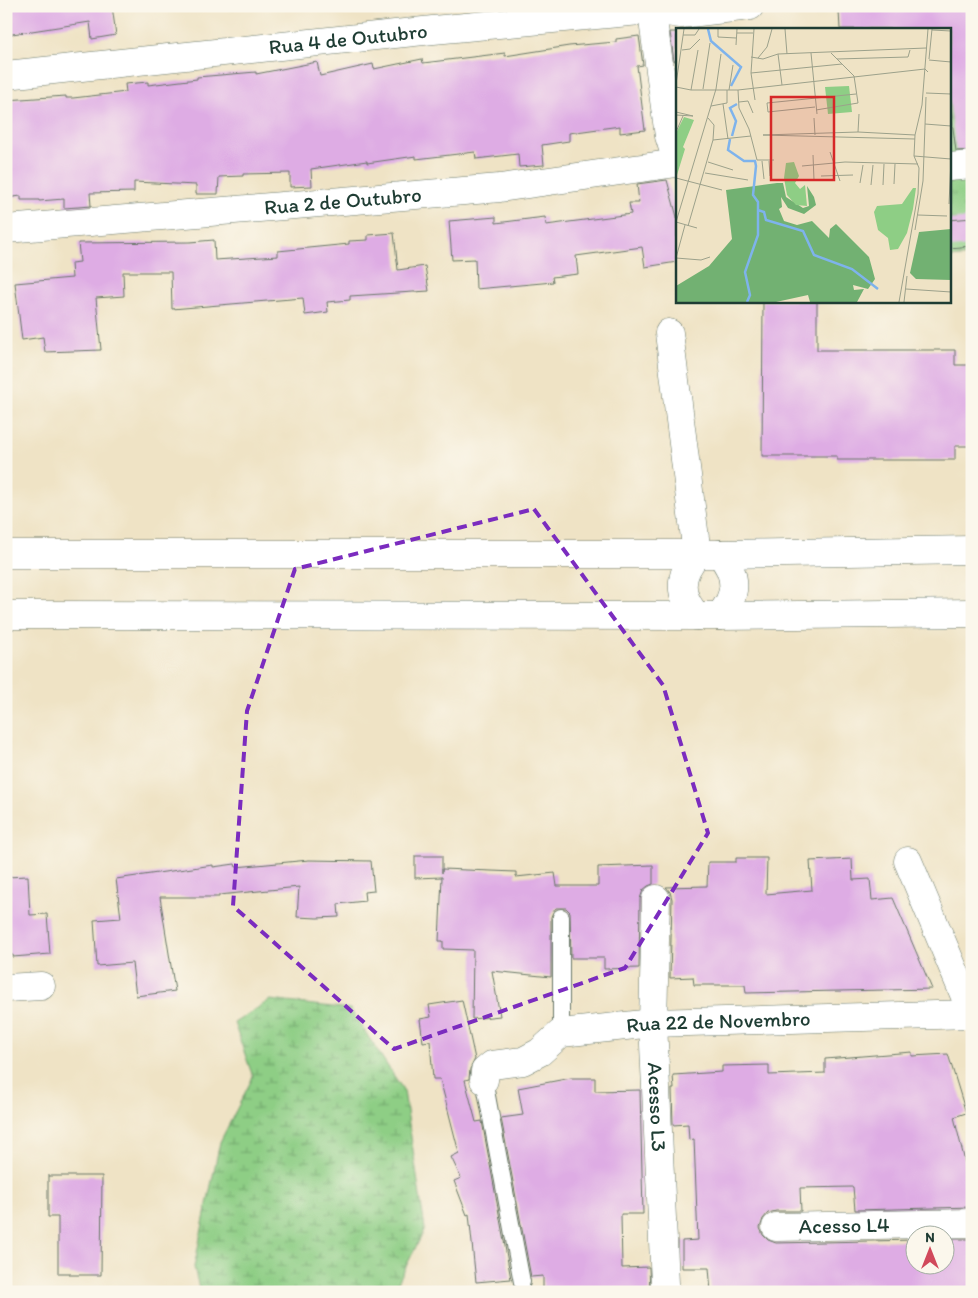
<svg xmlns="http://www.w3.org/2000/svg" width="978" height="1298" font-family="Itim,sans-serif">
  <style>
    .grass { fill: url(#grass-tufts); stroke: #56865c }
    .wetland { fill: url(#wetland-marsh); stroke: #56865c }
    .building { fill: #deace4 }
    .lines { fill: none; stroke-linecap: round; stroke-linejoin: round }
    .lane-casing { stroke: #687767; stroke-width: 18 }
    .street-casing { stroke: #687767; stroke-width: 29 }
    .lane { stroke: #fff; stroke-width: 16 }
    .street { stroke: #fff; stroke-width: 28 }
    .marked { fill: none; stroke: #7b2cbf; stroke-width: 4; stroke-dasharray: 10 6; stroke-linejoin: round }
    .labels { text-anchor: middle; stroke-width: 4; stroke-linejoin: round; paint-order: stroke }
    .street-label { font-size: 21px; fill: #1f3d34; stroke: #fbf7ec }
    .inset-river { fill: none; stroke: #7eb3ec; stroke-width: 2.5 }
    .inset-road { fill: none; stroke: #9ca18b; stroke-width: 1 }
    .view { fill: #d62828; fill-opacity: 0.15; stroke: #d62828; stroke-width: 2.5 }
    .inset-edge { fill: none; stroke: #1f3d34; stroke-width: 2.5 }
  </style>
  <defs>
    <pattern id="grass-tufts" width="24" height="20" patternUnits="userSpaceOnUse" patternTransform="scale(1.25)"><rect width="24" height="20" fill="#8ece85"/><path d="M3 7l-1-3M5 7V3M7 7l1-3M15 17l-1-3M17 17v-4M19 17l1-3" fill="none" stroke="#73a86e"/></pattern>
    <pattern id="wetland-marsh" width="20" height="14" patternUnits="userSpaceOnUse" patternTransform="scale(1.25)"><rect width="20" height="14" fill="#8ece85"/><path d="M1 5h8M5 5V1M11 12h8M15 12V8" fill="none" stroke="#73a86e"/></pattern>
  </defs>
  <rect width="100%" height="100%" fill="#fbf7ec"/>
  <filter id="ink" filterUnits="userSpaceOnUse"><feTurbulence type="fractalNoise" baseFrequency=".02" numOctaves="2"/><feDisplacementMap in="SourceGraphic" scale="10" xChannelSelector="R" yChannelSelector="G"/><feConvolveMatrix kernelMatrix="1 2 1 2 8 2 1 2 1" color-interpolation-filters="sRGB"/></filter>
  <filter id="wash" filterUnits="userSpaceOnUse"><feTurbulence type="fractalNoise" baseFrequency=".0096" numOctaves="4" result="noise"/><feDisplacementMap in="SourceGraphic" scale="20" xChannelSelector="R" yChannelSelector="G"/><feGaussianBlur stdDeviation="1.12" result="paint"/><feColorMatrix in="noise" values="0 0 0 0 0 0 0 0 0 0 0 0 0 0 0 0 0 1.4 0 .05"/><feComposite in="paint" operator="in"/></filter>
  <g filter="url(#wash)">
    <rect width="100%" height="100%" fill="#efe3c5"/>
    <polygon class="grass" points="847,6 972,6 972,256 949,258 949,29 850,29"/>
    <polygon class="wetland" points="270,1000 350,1009 404,1091 425,1229 393,1292 200,1292 194,1267 220,1142 253,1077 234,1023"/>
    <g id="blocks">
      <g class="building">
        <polygon points="6,6 112,6 116,35 92,39 90,22 6,35"/>
        <polygon points="910,6 972,6 972,150 956,151 949,98 949,29 840,29 839,11"/>
        <polygon points="670,32 677,32 677,60 674,61"/>
        <polygon points="639,36 643,65 637,66 645,130 620,133 620,126 569,133 569,141 542,145 544,165 519,167 518,154 476,159 475,152 416,159 416,156 367,163 367,161 311,169 312,186 290,187 290,173 243,174 243,176 219,177 218,194 196,194 196,185 134,182 134,192 90,193 91,206 64,208 64,199 39,201 39,200 21,200 21,196 6,198 6,100 66,96 66,98 73,98 126,92 125,84 148,82 148,85 197,79 197,77 256,72 256,74 317,62 320,76 373,64 374,69 422,59 423,63 505,53 505,56 569,46 616,42 616,39"/>
        <polygon points="667,180 677,217 677,262 645,267 642,247 576,256 578,274 552,277 553,282 476,289 475,259 452,260 449,221 496,217 496,223 545,217 546,225 631,214 629,203 639,203 637,184"/>
        <polygon points="972,218 972,246 949,248 949,220"/>
        <polygon points="394,233 398,270 425,266 429,291 350,296 350,300 327,302 328,312 305,315 303,298 172,309 171,272 123,272 124,296 96,298 101,350 45,352 43,337 22,340 15,283 72,278 71,263 80,262 78,243 190,242 214,240 215,260 278,256 278,251 349,244 349,241 368,240 368,235"/>
        <polygon points="763,301 817,301 817,350 955,350 955,365 972,365 972,446 955,446 955,460 837,460 837,456 762,456"/>
        <polygon points="415,856 442,856 442,873 442,869 516,872 516,877 555,873 557,886 598,886 598,867 653,865 653,884 648,886 643,890 640,899 639,968 604,969 604,958 571,958 570,912 566,908 556,908 553,912 551,917 551,977 492,971 500,1016 472,1019 473,950 443,949 443,941 439,941 442,877 415,878"/>
        <polygon points="736,858 767,858 766,894 812,890 810,861 852,859 853,880 870,879 872,900 893,898 932,989 746,993 745,985 694,985 693,977 670,978 672,899 670,892 666,887 707,886 708,862 736,862"/>
        <polygon points="309,860 371,861 374,891 364,892 365,901 338,904 339,917 317,918 297,917 299,887 219,895 219,897 160,897 175,991 136,996 132,963 97,966 94,920 121,918 116,879 213,865 213,867 235,864 236,867"/>
        <polygon points="28,876 30,915 47,914 50,954 13,957 13,955 6,955 6,877"/>
        <polygon points="462,1000 475,1059 470,1069 469,1079 465,1080 476,1122 482,1121 511,1279 476,1282 469,1214 467,1215 454,1181 461,1178 451,1157 459,1153 440,1079 433,1079 430,1041 423,1042 420,1019 431,1017 429,1005"/>
        <polygon points="912,1052 912,1056 948,1054 966,1113 954,1117 967,1170 972,1169 972,1207 855,1210 853,1187 800,1188 801,1211 776,1211 768,1213 763,1219 760,1228 763,1235 768,1240 776,1243 916,1240 916,1266 946,1266 946,1239 972,1239 972,1292 711,1292 709,1268 682,1268 682,1241 698,1240 694,1139 689,1140 688,1124 673,1125 672,1089 674,1089 673,1075 722,1072 722,1066 769,1065 769,1075 825,1073 825,1059"/>
        <polygon points="571,1078 595,1078 595,1091 640,1090 643,1214 621,1214 622,1268 649,1267 650,1292 552,1292 552,1289 543,1290 543,1276 531,1277 501,1118 523,1115 518,1088"/>
        <polygon points="48,1176 102,1176 101,1275 70,1275 70,1273 58,1273 58,1217 48,1217"/>
      </g>
    </g>
  </g>
  <g filter="url(#ink)">
    <use href="#blocks" fill-opacity="0" stroke="#687767" stroke-width="1"/>
    <g class="lines">
      <defs>
        <g id="lane">
          <polyline points="561,917 561,1033"/>
          <polyline points="484,1080 522,1282"/>
        </g>
        <g id="street">
          <polyline points="651,6 669,136 677,161"/>
          <path id="s1" d="M 6,75 L 433,30 L 651,10 L 681,14 L 750,6"/>
          <polyline points="949,167 972,165"/>
          <path id="s2" d="M 6,229 L 500,188 L 677,163"/>
          <path d="M 669,333 L 697,554 C 678,575 678,596 697,616"/>
          <polyline points="6,554 720,554 972,550"/>
          <polyline points="6,615 719,616 972,613"/>
          <path d="M 719,616 C 738,596 738,575 720,554"/>
          <polyline points="908,861 972,1013"/>
          <path id="s3" d="M 656,899 L 653,1023 L 665,1284"/>
          <polyline points="6,988 41,986"/>
          <path id="s4" d="M 484,1080 L 485,1071 L 492,1065 L 523,1061 L 540,1052 L 561,1033 L 653,1023 L 972,1014"/>
          <path id="s5" d="M 776,1227 L 972,1223"/>
        </g>
      </defs>
      <use href="#lane" class="lane-casing"/>
      <use href="#street" class="street-casing"/>
      <use href="#lane" class="lane"/>
      <use href="#street" class="street"/>
    </g>
  </g>
  <path class="marked" d="M 534,509 L 663,685 L 708,833 L 625,968 L 394,1049 L 233,906 L 247,711 L 295,569 Z"/>
  <g class="labels">
    <g class="street-label">
      <text dy="7" stroke="none"><textPath href="#s1" startOffset="344">Rua 4 de Outubro</textPath></text>
      <text dy="7" stroke="none"><textPath href="#s2" startOffset="338">Rua 2 de Outubro</textPath></text>
      <text dy="7" stroke="none"><textPath href="#s4" startOffset="255">Rua 22 de Novembro</textPath></text>
      <text dy="7" stroke="none"><textPath href="#s3" startOffset="208">Acesso L3</textPath></text>
      <text dy="7" stroke="none"><textPath href="#s5" startOffset="68">Acesso L4</textPath></text>
    </g>
  </g>
  <g transform="translate(676 28)">
    <rect width="275" height="275" fill="#efe3c5"/>
    <path d="M 173,58 L 176,84 L 152,86 L 149,59 Z" fill="#8ece85"/>
    <path d="M 101,155 L 107,155 L 110,169 L 127,180 L 133,178 L 131,158 L 138,169 L 140,177 L 128,186 L 112,180 L 105,169 L 106,179 L 103,181 L 108,193 L 121,197 L 136,193 L 153,210 L 154,201 L 160,196 L 193,229 L 199,251 L 192,261 L 177,257 L 178,262 L 188,261 L 181,274 L 134,274 L 132,267 L 100,274 L 0,274 L 0,258 L 33,238 L 56,211 L 50,162 ZM 275,201 L 275,252 L 240,251 L 234,245 L 243,204 Z" fill="#72b172"/>
    <path d="M 118,134 L 123,148 L 119,155 L 124,161 L 129,157 L 131,178 L 120,177 L 111,167 L 108,150 L 110,135 ZM 237,160 L 240,160 L 237,181 L 231,205 L 222,221 L 214,222 L 212,210 L 202,202 L 198,184 L 201,178 L 226,176 Z" fill="#8ece85"/>
    <path d="M 8,89 L 18,92 L 7,119 L 9,121 L 1,147 L 0,105 Z" fill="#8ece85"/>
    <path class="inset-river" d="M 32,1 L 35,13 L 65,39 L 55,58M 56,108 L 60,93 L 54,80 L 61,76M 54,111 L 52,122 L 68,133 L 79,133 L 80,138 L 77,167 L 82,174 L 82,207 L 69,244 L 74,267 L 71,274M 82,182 L 88,184 L 90,192 L 127,203 L 138,227 L 176,241 L 202,261"/>
    <path class="inset-road" d="M 42,1 L 42,9 L 60,10M 78,1 L 75,45 L 79,72M 109,1 L 111,26M 256,2 L 275,3M 61,5 L 77,5M 7,7 L 19,7 L 23,1M 60,17 L 61,1M 6,22 L 14,21 L 24,11M 135,25 L 141,86M 102,26 L 106,57M 75,29 L 87,31 L 102,26 L 250,20M 82,30 L 91,19 L 96,1M 161,31 L 232,29 L 234,22M 253,31 L 256,1M 253,32 L 275,34M 75,45 L 166,36M 0,56 L 8,1M 0,59 L 15,62 L 62,62 L 249,41 L 252,44M 27,61 L 34,15M 15,62 L 22,22M 53,62 L 57,37M 62,62 L 63,80 L 73,101 L 81,132 L 98,132M 250,65 L 275,66M 63,74 L 72,73 L 77,85M 47,76 L 52,111M 35,78 L 51,75 L 51,62M 139,79 L 92,84 L 91,75 L 180,66M 140,82 L 182,75 L 178,48 L 155,25M 0,84 L 17,88 L 0,87M 138,90 L 139,107M 249,96 L 275,98M 0,104 L 7,88M 182,104 L 183,86M 239,111 L 87,107 L 182,104 L 239,107M 37,112 L 75,108M 154,124 L 164,153M 137,127 L 138,152M 238,128 L 275,131M 86,133 L 88,151M 93,133 L 94,148M 32,134 L 57,142M 126,138 L 169,134 L 242,136M 29,145 L 72,152M 145,148 L 177,147M 0,150 L 46,162M 184,155 L 187,137M 218,156 L 219,136M 195,157 L 197,137M 207,157 L 208,136M 273,176 L 275,132M 242,187 L 271,188M 0,194 L 40,61 L 45,26M 0,194 L 21,200M 12,198 L 37,112 L 38,97 L 32,90M 239,202 L 247,153 L 250,69M 0,230 L 25,232 L 34,229M 0,230 L 9,197M 230,261 L 275,264M 223,274 L 242,166 L 243,140 L 238,128 L 239,107 L 246,77 L 252,1M 228,274 L 231,248"/>
    <path class="view" d="M 95,69 L 158,69 L 158,152 L 95,152 Z"/>
    <rect width="275" height="275" class="inset-edge"/>
  </g>
  <rect width="978" height="1298" fill="none" stroke="#fbf7ec" stroke-width="25"/>
  <g transform="translate(930 1250)"><circle r="24" fill="#fbf7ec" stroke="#a3ada2"/>
  <path d="M0-4L9 19L0 12L-9 19Z" fill="#d1495b"/>
  <text y="-8" font-size="14" font-weight="bold" text-anchor="middle" fill="#1f3d34">N</text>
  </g>
</svg>
